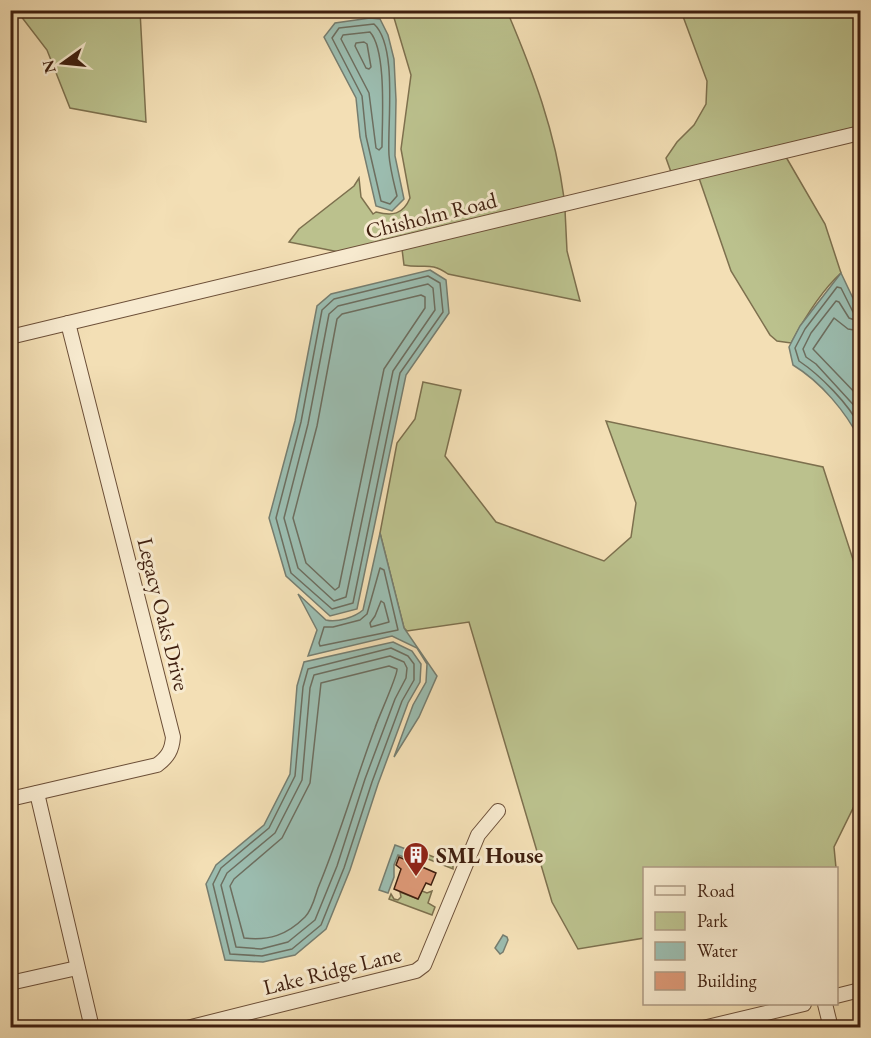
<svg xmlns="http://www.w3.org/2000/svg" width="871" height="1038" font-family="'EB Garamond',serif">
  <style>
    .green { fill: #bbc18d; stroke: #7d704e; stroke-width: 1.5 }
    .water { fill: #9bbcaf; stroke: #767d6f; stroke-width: 1.5 }
    .lines { fill: none; stroke-linecap: round; stroke-linejoin: round }
    .shore { stroke: #6d6e5f; stroke-width: 1.5 }
    .building { fill: #dc9876; stroke: #3f1f0f; stroke-width: 1.5 }
    .minor-casing { stroke: #6c4f38; stroke-width: 16 }
    .minor { stroke: #f7eacf; stroke-width: 14 }
    .labels { text-anchor: middle; stroke-width: 6; stroke-linejoin: round; paint-order: stroke }
    .street-label { font-size: 22px; fill: #3f1f0f; stroke: #f7eacf }
    .poi-label { font-size: 22px; font-weight: bold; fill: #3f1f0f; stroke: #f7eacf; text-anchor: start }
  </style>
  <rect width="100%" height="100%" fill="#f3dfb5"/>
  <filter id="stains"><feTurbulence type="fractalNoise" baseFrequency=".00333" numOctaves="4"/><feColorMatrix values="0 0 0 0 .2 0 0 0 0 .09 0 0 0 0 .02 0 0 0 .5 -.17"/></filter>
  <radialGradient id="worn" r=".72"><stop offset=".6" stop-color="#630" stop-opacity="0"/><stop offset="1" stop-color="#630" stop-opacity=".3"/></radialGradient>
  <g class="green">
    <polygon points="17,11 140,11 146,122 70,108 47,50"/>
    <path d="M 392,11 L 507,11 C 533,72 555,131 564,198 L 339,252 L 289,242 L 299,229 L 354,186 L 359,178 L 361,197 L 373,214 L 376,212 C 392,216 403,215 410,198 L 401,149 L 411,75 Z"/>
    <polygon points="681,11 860,11 860,126 671,172 666,158 677,142 694,125 706,104 707,81"/>
    <path d="M 786,157 L 825,224 L 841,273 C 820,292 804,319 791,343 L 777,341 L 770,335 L 731,271 L 699,178 Z"/>
    <path d="M 565,210 L 567,251 L 580,301 L 448,274 C 430,261 424,269 404,265 L 402,249 Z"/>
    <polygon points="423,382 461,390 445,456 496,522 604,561 631,537 636,503 606,421 823,467 860,581 860,794 834,847 836,868 644,868 644,938 578,949 552,902 469,622 407,631 404,628 380,533 397,443 415,419"/>
    <polygon points="424,853 453,865 453,869 423,857"/>
    <polygon points="422,891 427,893 432,891 428,903 435,907 432,915 389,899 391,894 394,899 398,900 401,897 400,892 418,899"/>
  </g>
  <g class="water">
    <polygon points="370,18 380,19 388,35 394,59 396,100 395,156 404,199 392,211 376,206 360,137 356,98 324,37 335,23"/>
    <polygon points="430,270 446,280 449,313 406,375 357,609 330,616 286,576 269,518 295,421 317,306 331,294"/>
    <path d="M 841,273 L 860,313 L 860,440 C 846,412 821,382 793,365 L 789,347 L 800,326 Z"/>
    <path d="M 380,533 L 404,628 L 437,676 L 419,717 L 394,757 L 413,705 L 426,682 L 427,664 L 417,648 L 392,636 L 308,656 L 317,630 L 298,594 L 326,620 C 337,623 355,617 363,610 Z"/>
    <polygon points="393,642 412,651 421,664 420,682 408,703 378,784 350,870 326,929 295,955 263,962 225,960 206,884 216,865 264,825 290,774 297,686 304,662"/>
    <polygon points="395,845 406,849 404,857 398,855 394,865 394,877 388,893 379,890"/>
    <polygon points="503,935 507,937 508,940 503,952 500,954 495,948"/>
  </g>
  <g class="lines">
    <g class="shore">
      <path d="M 374,24 C 398,46 387,124 389,155 C 390,169 394,183 397,196 L 390,204 L 381,201 L 366,136 L 362,96 L 332,38 L 339,28 Z"/>
      <path d="M 370,32 C 387,51 382,121 382,147 L 379,150 L 376,148 L 369,93 L 341,39 L 343,35 Z"/>
      <polygon points="364,42 367,44 371,67 369,69 366,68 355,46 356,43"/>
      <polygon points="428,276 440,283 443,312 400,373 353,603 332,609 291,573 276,518 301,422 322,310 334,299"/>
      <polygon points="428,284 433,288 435,310 393,371 346,597 334,601 298,568 284,518 308,424 329,314 338,306"/>
      <polygon points="421,295 425,297 425,308 384,369 339,587 335,590 306,563 293,518 317,426 337,319 342,314"/>
      <path d="M 860,315 L 853,312 L 841,288 L 837,287 L 805,329 L 795,348 L 799,361 C 820,375 849,404 860,427"/>
      <polyline points="860,322 849,318 839,302 836,301 811,333 803,349 806,357 816,364 860,412"/>
      <polyline points="860,331 848,329 834,318 813,349 860,398"/>
      <polygon points="380,568 384,570 398,630 320,646 319,643 324,627 333,627 360,620 367,614"/>
      <polygon points="381,601 384,603 389,622 371,627 370,623 375,616"/>
      <polygon points="391,648 408,656 414,664 414,680 402,701 372,782 344,868 321,925 292,949 262,956 230,954 213,884 221,868 269,828 295,776 303,687 308,669"/>
      <polygon points="390,656 404,662 407,668 406,678 395,699 365,779 337,866 315,920 288,942 261,949 236,947 221,885 227,873 275,833 302,780 310,688 314,675"/>
      <path d="M 389,666 L 397,669 C 398,675 378,718 375,728 C 355,781 340,836 318,888 C 315,897 312,910 305,917 C 287,935 269,941 244,938 L 230,886 L 234,879 L 282,838 L 310,783 L 321,683 Z"/>
    </g>
  </g>
  <polygon class="building" points="399,857 436,873 431,885 426,883 418,899 394,889 401,869 396,865"/>
  <g class="lines">
    <defs>
      <g id="minor">
        <polyline points="10,337 860,133"/>
        <polyline points="37,793 92,1028"/>
        <path d="M 10,799 L 157,765 C 168,757 172,750 173,737 L 68,323"/>
        <polyline points="10,983 77,968"/>
        <polyline points="836,996 860,990"/>
        <polyline points="825,1004 831,1028"/>
        <polyline points="187,1028 416,971 424,965 478,835 498,811"/>
        <polyline points="703,1028 804,1004"/>
      </g>
    </defs>
    <use href="#minor" class="minor-casing"/>
    <use href="#minor" class="minor"/>
  </g>
  <defs>
    <symbol id="building-pin" viewBox="-11 -11 22 30"><path d="M0 17L-7.5 6A9.5 9.5 0 1 1 7.5 6Z" fill="#8f2418" stroke="#f7eacf"/><path d="M-4-6H4V6H1V3H-1V6H-4ZM-2.5-4.3h1.7v1.8h-1.7ZM.8-4.3h1.7v1.8H.8ZM-2.5-1h1.7V.8h-1.7ZM.8-1h1.7V.8H.8Z" fill="#fff"/></symbol>
  </defs>
  <g fill-rule="evenodd">
    <use href="#building-pin" x="401" y="840" width="30" height="40"/>
  </g>
  <g class="labels">
    <g class="street-label">
      <text transform="translate(431 215) rotate(-14)" y="8">Chisholm Road</text>
      <text transform="translate(164 614) rotate(76)" y="8">Legacy Oaks Drive</text>
      <text transform="translate(332 970) rotate(-14)" y="8">Lake Ridge Lane</text>
    </g>
    <g class="poi-label">
      <text x="436" y="863">SML House</text>
    </g>
  </g>
  <rect width="871" height="1038" fill="none" stroke="#f3dfb5" stroke-width="36"/>
  <rect x="12" y="12" width="847" height="1014" fill="none" stroke="#3f1f0f" stroke-width="3"/>
  <rect x="18" y="18" width="835" height="1002" fill="none" stroke="#3f1f0f" stroke-width="1.5"/>
  <rect x="643" y="867" width="195" height="138" fill="#f7eacf" stroke="#ad9982" stroke-width="1.5"/>
  <rect x="655" y="886" width="30" height="9" fill="#f7eacf" stroke="#ad9982" stroke-width="1.5"/>
  <text x="697" y="897" font-size="18" fill="#3f1f0f">Road</text>
  <rect x="655" y="912" width="30" height="18" fill="#bbc18d" stroke="#ad9982" stroke-width="1.5"/>
  <text x="697" y="927" font-size="18" fill="#3f1f0f">Park</text>
  <rect x="655" y="942" width="30" height="18" fill="#9bbcaf" stroke="#ad9982" stroke-width="1.5"/>
  <text x="697" y="957" font-size="18" fill="#3f1f0f">Water</text>
  <rect x="655" y="972" width="30" height="18" fill="#dc9876" stroke="#ad9982" stroke-width="1.5"/>
  <text x="697" y="987" font-size="18" fill="#3f1f0f">Building</text>
  <g transform="translate(63 63) rotate(255)" stroke="#f7eacf" stroke-width="4.5" paint-order="stroke">
  <path d="M0-4.5L10 22L0 15L-10 22Z" fill="#3f1f0f"/>
  <text y="-9" font-size="16" font-weight="bold" text-anchor="middle" fill="#3f1f0f">N</text>
  </g>
  <rect width="100%" height="100%" filter="url(#stains)"/>
  <rect width="100%" height="100%" fill="url(#worn)"/>
</svg>
